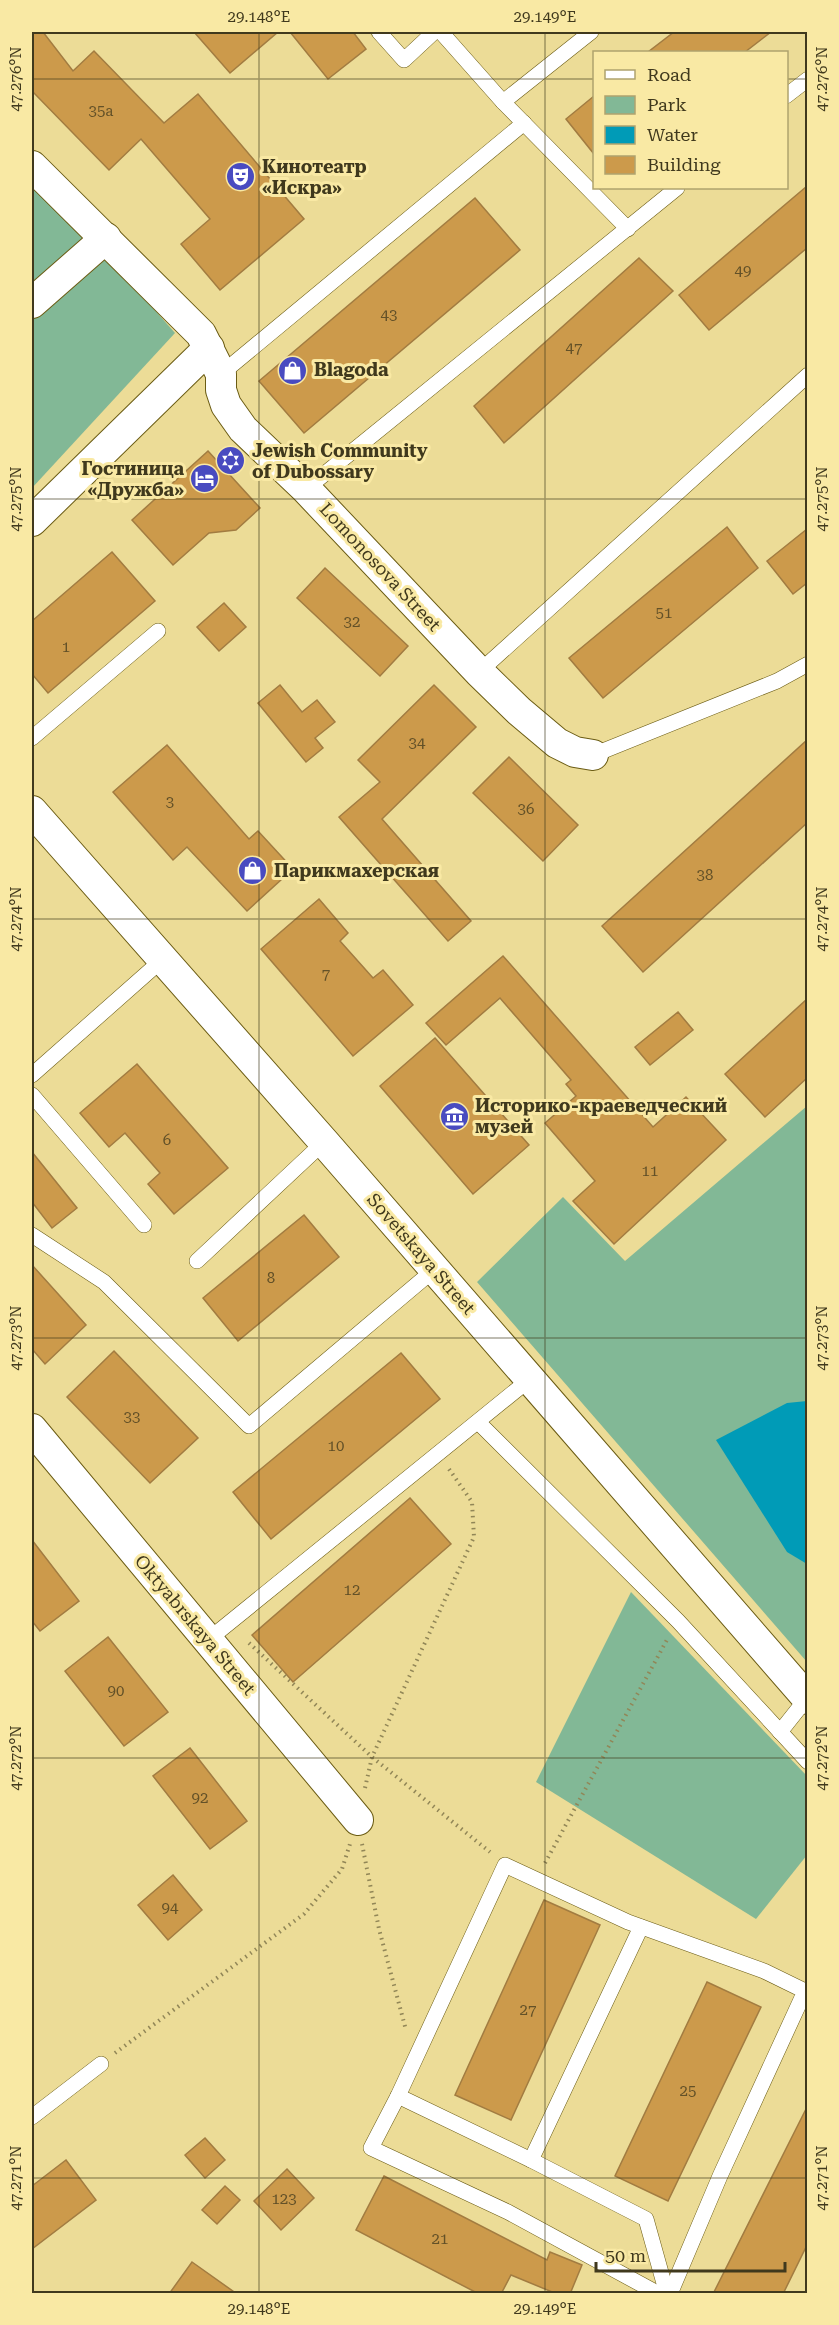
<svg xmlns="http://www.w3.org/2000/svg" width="839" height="2325" font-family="'Roboto Serif',serif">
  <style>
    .green { fill: #82b896 }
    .water { fill: #009bb7 }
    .building { fill: #cc9a4b; stroke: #a27c41; stroke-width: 1.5 }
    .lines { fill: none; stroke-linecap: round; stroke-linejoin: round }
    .service-casing { stroke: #6b5c14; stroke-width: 16 }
    .minor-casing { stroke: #6b5c14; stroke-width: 32 }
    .path { stroke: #918657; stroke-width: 4; stroke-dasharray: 1.5 4.5; stroke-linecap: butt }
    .service { stroke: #fff; stroke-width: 15 }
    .minor { stroke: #fff; stroke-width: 30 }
    .ticks { fill: none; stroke: #40391d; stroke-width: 1.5; stroke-opacity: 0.45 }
    .labels { text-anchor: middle; stroke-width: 6; stroke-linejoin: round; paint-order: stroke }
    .number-label { font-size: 15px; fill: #635128 }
    .poi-label { font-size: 18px; font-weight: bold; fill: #40391d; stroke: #f9e9a4; text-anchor: start }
    .street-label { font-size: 18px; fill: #40391d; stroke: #f9e9a4 }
    .neatline { fill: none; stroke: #40391d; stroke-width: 2 }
    .ticks-label { font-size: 15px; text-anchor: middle; fill: #40391d }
  </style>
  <rect width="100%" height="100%" fill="#ecdc97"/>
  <g class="green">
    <polygon points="32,186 88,234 175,333 32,488"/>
    <polygon points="807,1106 807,1662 477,1282 563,1197 625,1261"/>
    <polygon points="631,1592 807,1776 807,1855 756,1919 536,1782"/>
  </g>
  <polygon class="water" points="807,1401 808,1401 807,1564 787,1552 716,1440 787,1403"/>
  <g class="building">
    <polygon points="32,32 43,32 73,71 94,51 164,123 198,94 304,219 220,290 181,244 210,219 141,139 109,170 32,91"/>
    <polygon points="194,32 278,32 230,73"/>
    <polygon points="290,32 353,32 366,49 328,79"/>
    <polygon points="674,32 771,32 745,52 648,52"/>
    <polygon points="594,96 594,154 566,119"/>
    <polygon points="807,186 807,248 709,330 679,295"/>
    <polygon points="475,198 520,250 304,433 259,381"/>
    <polygon points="639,258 673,291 504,443 474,406"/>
    <polygon points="208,451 260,508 236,530 209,533 173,565 132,520"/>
    <polygon points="727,527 758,568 603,698 569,658"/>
    <polygon points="807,529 807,583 793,594 767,561"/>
    <polygon points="112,552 155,601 48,693 32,674 32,621"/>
    <polygon points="325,568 408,646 380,676 297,598"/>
    <polygon points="224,603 246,627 219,651 197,627"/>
    <polygon points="280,685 302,712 317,700 335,722 315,738 323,748 306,762 258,703"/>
    <polygon points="434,685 476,727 382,819 471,921 448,941 339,817 380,782 358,760"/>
    <polygon points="807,740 807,823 643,972 602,926"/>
    <polygon points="167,745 249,839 258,831 293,869 247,911 187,847 173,860 113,792"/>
    <polygon points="509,757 578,825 543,861 473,793"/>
    <polygon points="319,899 348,933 340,941 373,978 383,970 413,1005 353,1056 261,949"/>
    <polygon points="503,956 653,1127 686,1097 726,1140 614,1244 573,1201 595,1181 545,1123 576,1096 566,1084 571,1080 500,998 446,1045 426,1023"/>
    <polygon points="807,999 807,1078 765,1117 725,1074"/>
    <polygon points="678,1012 693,1030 650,1065 635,1047"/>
    <polygon points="435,1038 529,1145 473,1194 380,1086"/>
    <polygon points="137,1064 228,1168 174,1214 148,1184 160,1173 125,1133 109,1147 80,1113"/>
    <polygon points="32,1152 77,1208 52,1228 32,1202"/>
    <polygon points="304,1215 339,1257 238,1341 203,1298"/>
    <polygon points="32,1265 86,1325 45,1364 32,1349"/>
    <polygon points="114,1351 198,1438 150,1483 67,1397"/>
    <polygon points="401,1353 440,1399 271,1539 233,1492"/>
    <polygon points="410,1498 451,1544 293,1682 252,1635"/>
    <polygon points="32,1540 79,1601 40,1631 32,1621"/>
    <polygon points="108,1637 168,1712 124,1746 65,1671"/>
    <polygon points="190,1748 247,1821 210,1849 153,1776"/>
    <polygon points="173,1875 202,1910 168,1940 138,1905"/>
    <polygon points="544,1900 600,1925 511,2120 455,2095"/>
    <polygon points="707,1982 761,2007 668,2201 615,2176"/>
    <polygon points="807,2107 807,2245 783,2294 713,2294"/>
    <polygon points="205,2138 225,2160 205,2178 185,2155"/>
    <polygon points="66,2160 96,2200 32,2249 32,2186"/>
    <polygon points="287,2169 314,2198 281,2230 254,2201"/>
    <polygon points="384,2176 547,2260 550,2252 582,2265 570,2294 557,2294 511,2275 501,2294 479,2294 356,2230"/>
    <polygon points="225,2186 240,2200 217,2224 202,2210"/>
    <polygon points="192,2262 237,2294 169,2294"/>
  </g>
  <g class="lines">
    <defs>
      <g id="service">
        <polyline points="379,32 404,60 434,32"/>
        <polyline points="441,32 503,102 628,229"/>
        <polyline points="786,96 808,79"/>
        <polyline points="503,102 591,32"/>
        <polyline points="221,374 524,123"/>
        <polyline points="306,489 677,188"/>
        <polyline points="479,672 808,375"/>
        <polyline points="32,738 158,631"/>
        <polyline points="593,755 777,681 808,664"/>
        <polyline points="32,1075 162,960"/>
        <polyline points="32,1095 144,1225"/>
        <polyline points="32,1235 104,1282 249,1426 435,1269"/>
        <polyline points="197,1261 324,1142"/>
        <polyline points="478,1422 678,1621 808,1762"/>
        <polyline points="208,1640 530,1379"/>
        <polyline points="780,1732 807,1698"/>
        <polyline points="398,2096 531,2160 646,2219 667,2294"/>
        <polyline points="32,2117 101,2064"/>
        <polyline points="531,2160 641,1927"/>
        <polyline points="659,2294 508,2212 371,2148 398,2096 505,1865 628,1922 764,1971 805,1991 720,2176 670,2294"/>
      </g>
      <g id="minor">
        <polyline points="32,166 201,334 221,374 221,390 226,405 243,429 306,489 479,672 519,711 557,743 575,752 593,755"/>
        <polyline points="32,303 106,238"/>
        <polyline points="32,521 209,348"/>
        <polyline points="32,811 324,1142 808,1699"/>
        <polyline points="32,1429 358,1820"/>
      </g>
    </defs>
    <use href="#service" class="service-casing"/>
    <use href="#minor" class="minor-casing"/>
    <g class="path">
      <polyline points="249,1643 372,1757 490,1852"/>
      <polyline points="365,1788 372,1757 474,1537 472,1502 449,1469"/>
      <polyline points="362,1844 379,1929 406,2030"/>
      <polyline points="545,1863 668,1638"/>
      <polyline points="115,2053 304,1914 342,1869 350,1844"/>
    </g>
    <use href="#service" class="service"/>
    <use href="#minor" class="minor"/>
  </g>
  <path class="ticks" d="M 259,32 L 259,2294M 545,32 L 545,2294M 32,79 L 594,79M 786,79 L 808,79M 32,499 L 808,499M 32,919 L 808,919M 32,1338 L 808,1338M 32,1758 L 808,1758M 32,2178 L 808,2178"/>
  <defs>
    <symbol id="theatre-disc" viewBox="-11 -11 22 22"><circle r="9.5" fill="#494bc0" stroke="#f9e9a4"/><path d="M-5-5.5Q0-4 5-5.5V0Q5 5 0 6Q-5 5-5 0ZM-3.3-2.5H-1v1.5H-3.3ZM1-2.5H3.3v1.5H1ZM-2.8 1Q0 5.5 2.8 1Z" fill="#fff"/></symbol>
    <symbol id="shop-disc" viewBox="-11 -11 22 22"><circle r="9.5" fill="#494bc0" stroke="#f9e9a4"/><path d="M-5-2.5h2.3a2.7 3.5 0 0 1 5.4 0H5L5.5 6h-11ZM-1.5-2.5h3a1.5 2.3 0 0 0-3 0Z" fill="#fff"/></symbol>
    <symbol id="synagogue-disc" viewBox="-11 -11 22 22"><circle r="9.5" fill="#494bc0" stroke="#f9e9a4"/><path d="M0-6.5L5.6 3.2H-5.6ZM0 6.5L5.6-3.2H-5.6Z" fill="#fff"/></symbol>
    <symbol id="hotel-disc" viewBox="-11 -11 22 22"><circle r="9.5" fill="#494bc0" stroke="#f9e9a4"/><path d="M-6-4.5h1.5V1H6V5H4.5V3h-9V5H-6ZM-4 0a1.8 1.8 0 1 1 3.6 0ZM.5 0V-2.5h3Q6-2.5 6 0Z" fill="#fff"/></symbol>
    <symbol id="museum-disc" viewBox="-11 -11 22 22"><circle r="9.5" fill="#494bc0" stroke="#f9e9a4"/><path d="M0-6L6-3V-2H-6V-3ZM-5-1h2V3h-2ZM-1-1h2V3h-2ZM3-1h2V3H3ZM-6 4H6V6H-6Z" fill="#fff"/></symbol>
  </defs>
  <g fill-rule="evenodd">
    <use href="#theatre-disc" x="224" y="160" width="33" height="33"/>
    <use href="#shop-disc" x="276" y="354" width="33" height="33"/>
    <use href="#synagogue-disc" x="214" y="444" width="33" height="33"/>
    <use href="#hotel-disc" x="188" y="462" width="33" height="33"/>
    <use href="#shop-disc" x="236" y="854" width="33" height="33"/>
    <use href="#museum-disc" x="438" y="1100" width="33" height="33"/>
  </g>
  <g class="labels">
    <g class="number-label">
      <text x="101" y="116">35а</text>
      <text x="743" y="276">49</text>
      <text x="389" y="320">43</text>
      <text x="574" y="353">47</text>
      <text x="664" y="618">51</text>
      <text x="352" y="627">32</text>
      <text x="66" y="652">1</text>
      <text x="417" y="748">34</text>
      <text x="170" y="807">3</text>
      <text x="526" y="814">36</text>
      <text x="705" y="880">38</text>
      <text x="326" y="979">7</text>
      <text x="167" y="1145">6</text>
      <text x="650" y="1176">11</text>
      <text x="271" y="1283">8</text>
      <text x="132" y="1422">33</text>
      <text x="336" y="1451">10</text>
      <text x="352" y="1595">12</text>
      <text x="116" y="1696">90</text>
      <text x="200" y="1803">92</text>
      <text x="170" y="1913">94</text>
      <text x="528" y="2015">27</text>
      <text x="688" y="2096">25</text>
      <text x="284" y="2204">123</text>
      <text x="440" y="2244">21</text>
    </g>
    <g class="poi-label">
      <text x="262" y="173">Кинотеатр<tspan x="262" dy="21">«Искра»</tspan></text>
      <text x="314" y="376">Blagoda</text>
      <text x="252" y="457">Jewish Community<tspan x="252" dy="21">of Dubossary</tspan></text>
      <text x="184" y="475" text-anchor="end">Гостиница<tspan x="184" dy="21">«Дружба»</tspan></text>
      <text x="274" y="877">Парикмахерская</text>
      <text x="475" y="1112">Историко-краеведческий<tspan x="475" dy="21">музей</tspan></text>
    </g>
    <g class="street-label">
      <text transform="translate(380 567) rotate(47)" y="6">Lomonosova Street</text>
      <text transform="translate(421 1254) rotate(49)" y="6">Sovetskaya Street</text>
      <text transform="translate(195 1625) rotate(50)" y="6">Oktyabrskaya Street</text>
    </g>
  </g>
  <rect width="839" height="2325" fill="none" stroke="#f9e9a4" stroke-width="66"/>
  <rect x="593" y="51" width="195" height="138" fill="#f9e9a4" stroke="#afa36e" stroke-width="1.5"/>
  <rect x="605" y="70" width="30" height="9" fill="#ffffff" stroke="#afa36e" stroke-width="1.5"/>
  <text x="647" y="81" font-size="18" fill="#40391d">Road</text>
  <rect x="605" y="96" width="30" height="18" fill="#82b896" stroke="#afa36e" stroke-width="1.5"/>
  <text x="647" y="111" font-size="18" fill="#40391d">Park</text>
  <rect x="605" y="126" width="30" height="18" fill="#009bb7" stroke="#afa36e" stroke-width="1.5"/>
  <text x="647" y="141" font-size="18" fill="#40391d">Water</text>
  <rect x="605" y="156" width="30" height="18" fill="#cc9a4b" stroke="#afa36e" stroke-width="1.5"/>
  <text x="647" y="171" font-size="18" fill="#40391d">Building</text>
  <path d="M596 2262v9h189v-9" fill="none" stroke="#40391d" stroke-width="3"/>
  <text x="605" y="2262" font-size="18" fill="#40391d" stroke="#f9e9a4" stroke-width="4.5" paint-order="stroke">50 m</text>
  <rect x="33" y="33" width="773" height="2259" class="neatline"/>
  <g class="ticks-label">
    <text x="259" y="22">29.148°E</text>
    <text x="545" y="22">29.149°E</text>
    <text transform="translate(16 79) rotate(-90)" y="5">47.276°N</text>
    <text transform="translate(822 79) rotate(-90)" y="5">47.276°N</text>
    <text transform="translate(16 499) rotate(-90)" y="5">47.275°N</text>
    <text transform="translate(822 499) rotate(-90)" y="5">47.275°N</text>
    <text transform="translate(16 919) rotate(-90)" y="5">47.274°N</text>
    <text transform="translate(822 919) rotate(-90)" y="5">47.274°N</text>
    <text transform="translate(16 1338) rotate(-90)" y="5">47.273°N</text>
    <text transform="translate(822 1338) rotate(-90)" y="5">47.273°N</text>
    <text transform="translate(16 1758) rotate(-90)" y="5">47.272°N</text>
    <text transform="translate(822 1758) rotate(-90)" y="5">47.272°N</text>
    <text transform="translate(16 2178) rotate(-90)" y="5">47.271°N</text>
    <text transform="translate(822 2178) rotate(-90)" y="5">47.271°N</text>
    <text x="259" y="2314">29.148°E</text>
    <text x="545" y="2314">29.149°E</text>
  </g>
</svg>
